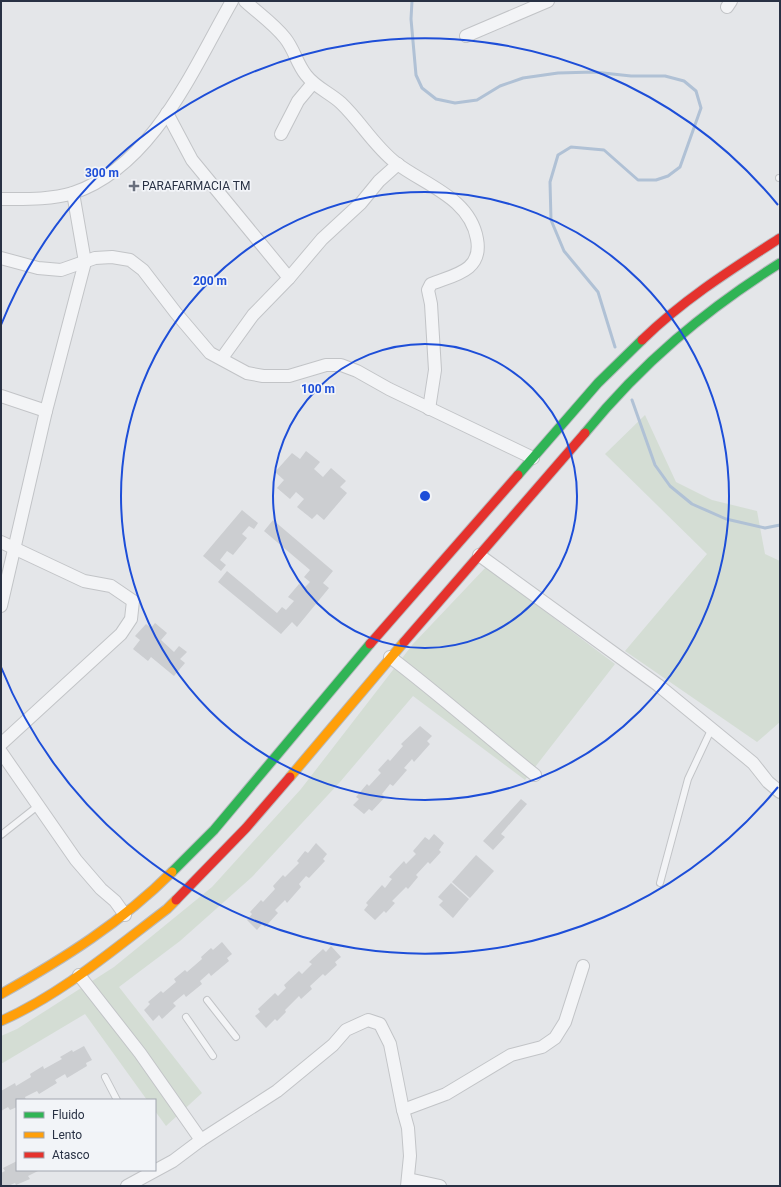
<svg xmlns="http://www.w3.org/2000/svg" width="781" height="1187" font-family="Roboto,sans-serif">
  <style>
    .green { fill: #d4ddd4 }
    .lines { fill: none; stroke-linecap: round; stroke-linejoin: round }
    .stream { stroke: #b0c1d5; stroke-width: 3 }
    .building { fill: #ccced1 }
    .lane-casing { stroke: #c2c4c7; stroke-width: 8 }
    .street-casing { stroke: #c2c4c7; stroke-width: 14 }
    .fast-casing { stroke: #b6b9be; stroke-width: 11 }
    .slow-casing { stroke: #b6b9be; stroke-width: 11 }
    .jam-casing { stroke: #b6b9be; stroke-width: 11 }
    .lane { stroke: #f3f4f6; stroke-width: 6 }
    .street { stroke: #f3f4f6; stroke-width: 12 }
    .fast { stroke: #30b455; stroke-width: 9 }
    .slow { stroke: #ff9f0a; stroke-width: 9 }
    .jam { stroke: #e5322d; stroke-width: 9 }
    .ring { fill: none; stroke: #1d4ed8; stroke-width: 2 }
    .poi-dot { fill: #6a707e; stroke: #f2f4f8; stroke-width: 1.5 }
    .labels { text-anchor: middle; stroke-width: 3.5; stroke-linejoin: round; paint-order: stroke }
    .poi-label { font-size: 12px; fill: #283144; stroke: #f2f4f8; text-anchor: start }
    .centre { fill: #1d4ed8; stroke: #f2f4f8; stroke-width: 2 }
    .ring-label { font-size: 12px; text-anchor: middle; font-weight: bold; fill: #1d4ed8; stroke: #f2f4f8; stroke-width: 3.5; stroke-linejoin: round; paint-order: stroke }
  </style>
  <rect width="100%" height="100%" fill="#e4e6e9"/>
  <g class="green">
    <polygon points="645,415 676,482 712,500 757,511 765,554 780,561 780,722 757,742 625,651 707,554 605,454"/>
    <polygon points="486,567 615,664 525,780 413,696 340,782 252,877 180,941 119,987 202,1093 166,1126 155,1111 155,1100 147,1100 85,1014 1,1064 1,1036 17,1029 114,967 212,887 301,789 413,644"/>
  </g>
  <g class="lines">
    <g class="stream">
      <polyline points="412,1 411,19 416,75 422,88 436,99 455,103 477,100 500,86 523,78 558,73 594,72 631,76 665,76 684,81 696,91 701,108 680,167 668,176 656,180 638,180 604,150 571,147 558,155 550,182 551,220 564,251 598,292 615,347"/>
      <polyline points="632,400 655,465 670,486 692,504 726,519 765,528 780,525"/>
    </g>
  </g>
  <g class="building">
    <polygon points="306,451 320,462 314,469 323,477 331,468 346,481 340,487 347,493 324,520 317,514 312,519 297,507 304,499 296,492 290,499 277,488 284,480 275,472 292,453 300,459"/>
    <polygon points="242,510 258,523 254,529 249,526 242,534 247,538 233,555 227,551 220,560 226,565 221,571 203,556"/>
    <polygon points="273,520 333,571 323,583 329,588 297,627 292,622 281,634 218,582 227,571 277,613 282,607 286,610 294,601 288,597 299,584 304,588 310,582 304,577 310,570 264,531"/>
    <polygon points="155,623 167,633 161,640 174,652 179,646 187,652 180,659 185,663 174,676 151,657 148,661 133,649 140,640 135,636 146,624 151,628"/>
    <polygon points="420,726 432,736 427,741 430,744 414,762 412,759 404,768 407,770 393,786 390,784 382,794 385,797 372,811 369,809 364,814 353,805 359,799 356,797 367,784 369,786 381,773 378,770 388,759 390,761 403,746 401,744"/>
    <polygon points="521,799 527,804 501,834 505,837 493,850 483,841"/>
    <polygon points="434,834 444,843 439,850 441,852 430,864 428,862 416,875 418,877 408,889 406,887 392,901 395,903 386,913 384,911 375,920 364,910 368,905 366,903 382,885 385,888 392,879 389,877 404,861 406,864 416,854 413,851 425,837 429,840"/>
    <polygon points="316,843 327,854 323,859 325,861 309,878 306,876 299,884 301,887 287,903 285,900 275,910 278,913 265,927 262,924 257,930 247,920 252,914 250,912 261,900 263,902 275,889 273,886 283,875 285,877 299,863 297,861 305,851 308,853"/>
    <polygon points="476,855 494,871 470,898 452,882"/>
    <polygon points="451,883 469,899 453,918 439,905 443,901 438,897"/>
    <polygon points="222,942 232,954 227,958 229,961 211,976 209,973 200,981 202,984 186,997 184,994 173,1003 176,1006 162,1019 159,1015 153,1021 144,1010 150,1004 148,1002 161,991 163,993 176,982 174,979 185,970 187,972 202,959 201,957 211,948 213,950"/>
    <polygon points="331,946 341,957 335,962 337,965 325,976 323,974 310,986 312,989 301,999 299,996 285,1010 286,1012 277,1021 275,1019 266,1028 255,1016 260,1012 258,1009 275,993 278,996 286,988 284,985 299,971 302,974 312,964 309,962 323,949 326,952"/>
    <polygon points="84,1046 92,1060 86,1063 87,1066 67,1078 65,1074 55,1080 57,1083 39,1094 37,1091 25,1097 26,1100 17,1100 17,1107 10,1110 8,1107 1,1111 1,1091 15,1083 16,1086 31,1077 30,1074 43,1066 44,1069 62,1059 60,1057 72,1050 73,1052"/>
    <polygon points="17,1161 17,1170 40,1170 28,1176 30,1179 16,1185 15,1183 8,1186 1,1186 1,1173 5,1171 3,1168"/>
  </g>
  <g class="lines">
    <defs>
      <g id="lane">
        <polyline points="779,178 780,178"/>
        <polyline points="1,835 39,805"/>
        <polyline points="660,883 688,779 711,730"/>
        <polyline points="207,1000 236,1037"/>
        <polyline points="186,1017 213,1056"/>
        <polyline points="105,1077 117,1100"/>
      </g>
      <g id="street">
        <path d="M 245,1 C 258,13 274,24 285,38 C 294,49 297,64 306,75 C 315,87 330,93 341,103 C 361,122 374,146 396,163 C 425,185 470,198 477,239 C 483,271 454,275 431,284 L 428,290 L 431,304 L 435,370 L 429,409"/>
        <polyline points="727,7 731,1"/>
        <polyline points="466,36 548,1"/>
        <polyline points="167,113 192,160 289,278"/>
        <polyline points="281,134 298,101 313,83"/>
        <path d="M 1,199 C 25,199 50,200 73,193 C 153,166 193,69 232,1"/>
        <polyline points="1,258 38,268 61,270 95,258 112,257 130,260 143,270 176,313 210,353 247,373 263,376 289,376 326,365 341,365 357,371 389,389 533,458"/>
        <polyline points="222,358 253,315 289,278 322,239 361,203 379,181 398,164"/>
        <polyline points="1,396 46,411"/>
        <polyline points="1,542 84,581 111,586 133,601 131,619 121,634 1,744"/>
        <polyline points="479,555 658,685 753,763 768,782 780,792"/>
        <polyline points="1,606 46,411 85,262 73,193"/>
        <path d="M 390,657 C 440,695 486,736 535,775"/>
        <polyline points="1,752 76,860 101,889 115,901 125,915"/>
        <polyline points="79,975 140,1053 201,1140 277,1091 333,1045 346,1030 368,1020 380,1024 390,1044 403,1110 408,1128 410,1156 407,1186"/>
        <polyline points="403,1110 446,1094 511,1055 542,1047 555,1038 565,1022 583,966"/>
        <polyline points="408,1179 440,1186"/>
        <polyline points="127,1186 173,1161 201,1140"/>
      </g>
      <g id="fast">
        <path d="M 585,433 C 642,363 704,311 780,263"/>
        <polyline points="518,475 598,383 642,340"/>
        <polyline points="172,872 214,830 370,644"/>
      </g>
      <g id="slow">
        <polyline points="290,777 404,642"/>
        <path d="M 1,994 C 63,959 122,922 172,872"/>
        <path d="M 1,1021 C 62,994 114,949 167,909 L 176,900"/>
      </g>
      <g id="jam">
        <path d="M 642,340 C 684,299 732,269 780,238"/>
        <polyline points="404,642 585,433"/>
        <polyline points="370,644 518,475"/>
        <polyline points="176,900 246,828 290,777"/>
      </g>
    </defs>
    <use href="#lane" class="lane-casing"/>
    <use href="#street" class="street-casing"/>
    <use href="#fast" class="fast-casing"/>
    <use href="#slow" class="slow-casing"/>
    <use href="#jam" class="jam-casing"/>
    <use href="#lane" class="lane"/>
    <use href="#street" class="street"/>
    <use href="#fast" class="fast"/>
    <use href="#slow" class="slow"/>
    <use href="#jam" class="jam"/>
  </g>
  <g class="ring">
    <circle cx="425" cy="496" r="152"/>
    <circle cx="425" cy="496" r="304"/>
    <path d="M778 787A457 457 0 0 1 1 667M1 325A457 457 0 0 1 778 205"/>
  </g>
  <path class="poi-dot" d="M132 180h4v4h4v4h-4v4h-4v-4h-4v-4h4z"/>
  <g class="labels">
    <g class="poi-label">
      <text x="142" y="190">PARAFARMACIA TM</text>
    </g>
  </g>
  <circle cx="425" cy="496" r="6" class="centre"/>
  <g class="ring-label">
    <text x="102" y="177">300 m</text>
    <text x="210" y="285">200 m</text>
    <text x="318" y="393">100 m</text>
  </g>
  <rect width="781" height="1187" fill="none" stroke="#283144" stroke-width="4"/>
  <rect x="16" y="1099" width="140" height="72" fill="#f2f4f8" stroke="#a1a6b0"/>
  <rect x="24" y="1112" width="20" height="6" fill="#30b455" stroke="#a1a6b0"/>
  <text x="52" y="1119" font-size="12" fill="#283144">Fluido</text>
  <rect x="24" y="1132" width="20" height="6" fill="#ff9f0a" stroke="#a1a6b0"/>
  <text x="52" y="1139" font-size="12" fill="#283144">Lento</text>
  <rect x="24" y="1152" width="20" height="6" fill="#e5322d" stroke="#a1a6b0"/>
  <text x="52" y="1159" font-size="12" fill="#283144">Atasco</text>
</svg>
